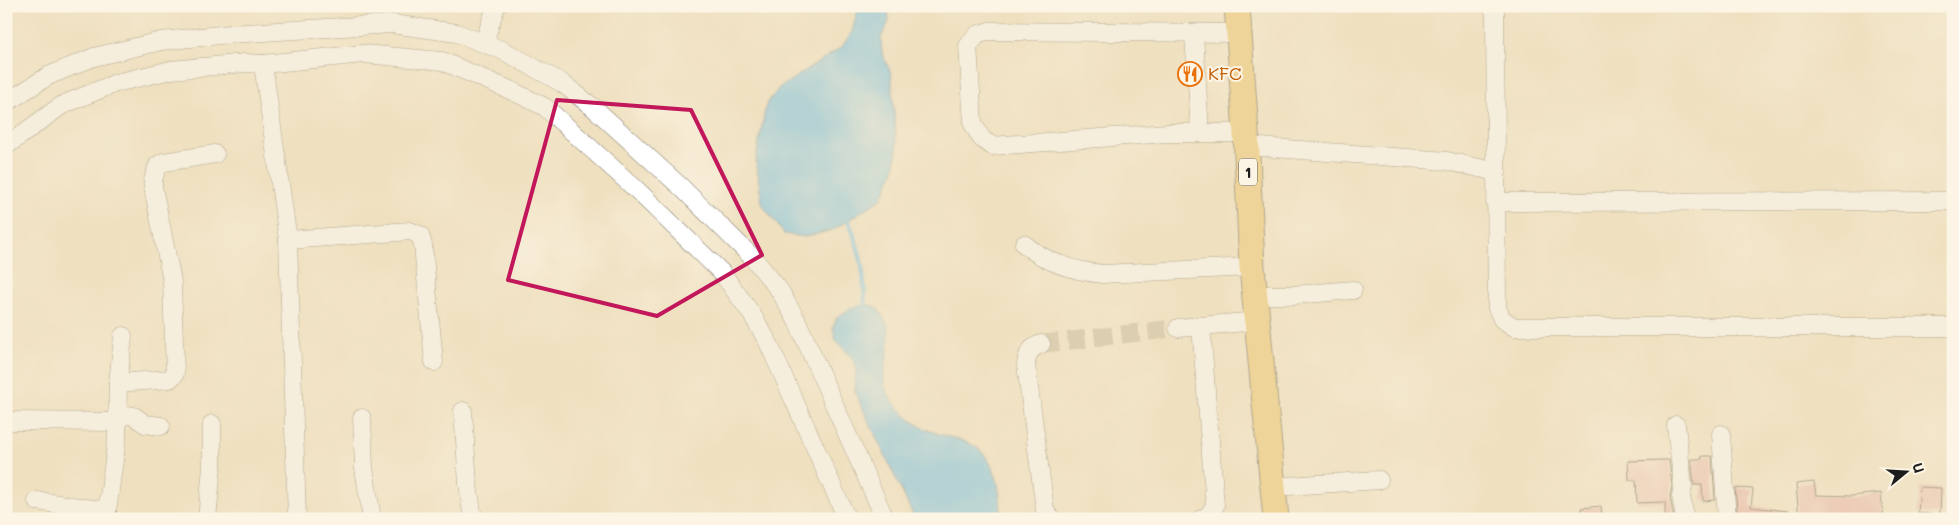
<svg xmlns="http://www.w3.org/2000/svg" width="1959" height="525" font-family="Mali,sans-serif">
  <style>
    .water { fill: #71c2ed; stroke: #466f84 }
    .lines { fill: none; stroke-linecap: round; stroke-linejoin: round }
    .stream { stroke: #71c2ed; stroke-width: 4.5 }
    .building { fill: #e6a39d }
    .minor-tunnel { stroke: #c5b99f; stroke-width: 18; stroke-dasharray: 18 9; stroke-linecap: butt }
    .minor-casing { stroke: #666155; stroke-width: 19 }
    .highway-casing { stroke: #666155; stroke-width: 27 }
    .minor { stroke: #fff; stroke-width: 18 }
    .highway { stroke: #edc569; stroke-width: 25 }
    .marked { fill: none; stroke: #c2185b; stroke-width: 4; stroke-linejoin: round }
    .labels { text-anchor: middle; stroke-width: 4; stroke-linejoin: round; paint-order: stroke }
    .shield { fill: #fcf5e5; stroke: #5f5d58; stroke-width: 1 }
    .shield-label { font-size: 16px; font-weight: bold; fill: #1c1c1c }
    .food-label { font-size: 18px; fill: #c56008; stroke: #fcf5e5; text-anchor: start }
  </style>
  <rect width="100%" height="100%" fill="#fcf5e5"/>
  <filter id="ink" filterUnits="userSpaceOnUse"><feTurbulence type="fractalNoise" baseFrequency=".02" numOctaves="2"/><feDisplacementMap in="SourceGraphic" scale="10" xChannelSelector="R" yChannelSelector="G"/><feConvolveMatrix kernelMatrix="1 2 1 2 8 2 1 2 1" color-interpolation-filters="sRGB"/></filter>
  <filter id="wash" filterUnits="userSpaceOnUse"><feTurbulence type="fractalNoise" baseFrequency=".0096" numOctaves="4" result="noise"/><feDisplacementMap in="SourceGraphic" scale="20" xChannelSelector="R" yChannelSelector="G"/><feGaussianBlur stdDeviation="1.12" result="paint"/><feColorMatrix in="noise" values="0 0 0 0 0 0 0 0 0 0 0 0 0 0 0 0 0 1.4 0 .05"/><feComposite in="paint" operator="in"/></filter>
  <g filter="url(#wash)">
    <rect width="100%" height="100%" fill="#efe0c0"/>
    <g class="water">
      <polygon points="862,6 888,6 889,21 881,38 882,54 891,73 897,150 894,171 881,199 833,230 805,237 784,234 762,204 756,159 766,105 779,88 842,47 852,32 857,13"/>
      <path d="M 865,304 L 875,306 C 879,311 885,318 887,324 C 894,347 878,373 887,392 C 893,405 915,426 928,430 C 961,443 982,437 996,477 C 1000,490 1000,506 1002,519 L 915,519 L 855,392 L 856,369 L 853,359 L 836,340 L 833,328 L 837,317 L 851,308 Z"/>
    </g>
    <g class="lines">
      <path class="stream" d="M 848,220 C 861,250 864,271 865,304"/>
    </g>
    <g id="blocks">
      <g class="building">
        <polygon points="1702,456 1712,456 1715,500 1703,501 1702,485 1694,485 1691,459 1702,459"/>
        <polygon points="1663,460 1669,460 1672,486 1670,497 1674,519 1665,519 1665,502 1637,503 1636,480 1629,480 1628,461"/>
        <polygon points="1814,482 1816,495 1851,496 1881,493 1884,519 1799,519 1796,484"/>
        <polygon points="1920,487 1941,488 1940,515 1918,513"/>
        <polygon points="1735,488 1753,489 1751,507 1788,511 1788,519 1738,519"/>
        <polygon points="1601,506 1602,519 1582,519 1581,508"/>
      </g>
    </g>
  </g>
  <g filter="url(#ink)">
    <use href="#blocks" fill-opacity="0" stroke="#666155" stroke-width="1"/>
    <g class="lines">
      <polyline class="minor-tunnel" points="1041,344 1178,328"/>
      <defs>
        <g id="minor">
          <polyline points="1491,6 1495,12 1497,308 1502,319 1514,327 1953,327"/>
          <polyline points="1239,33 989,31 977,35 968,46 973,124 982,139 992,146 1167,133 1246,133"/>
          <polyline points="1194,34 1200,132"/>
          <polyline points="484,43 496,6"/>
          <polyline points="263,64 288,240 297,519"/>
          <polyline points="6,103 48,76 94,57 161,41 230,34 392,24 457,33 504,51 562,83 594,108 682,188 755,260 780,291 797,321 885,519"/>
          <polyline points="6,146 62,105 116,83 171,70 245,63 263,64 364,54 442,61 512,91 545,107 638,191 722,273 751,313 768,342 847,519"/>
          <polyline points="1247,146 1447,161 1497,172"/>
          <polyline points="1495,202 1953,201"/>
          <polyline points="288,240 410,231 420,235 423,245 434,362"/>
          <path d="M 1024,244 C 1045,262 1075,271 1102,274 L 1252,267"/>
          <polyline points="1255,295 1294,295 1353,290"/>
          <polyline points="1201,326 1215,506 1208,516 1201,519"/>
          <polyline points="1178,328 1257,321"/>
          <path d="M 1041,344 C 1030,348 1027,354 1026,365 L 1045,510 L 1051,519"/>
          <polyline points="118,383 170,379 175,374 172,281 153,187 153,180 158,165 164,162 215,154"/>
          <polyline points="463,411 468,484 473,519"/>
          <polyline points="117,413 134,416 145,424 161,426"/>
          <polyline points="362,418 364,468 372,519"/>
          <polyline points="7,421 118,422"/>
          <polyline points="1676,425 1683,486 1681,496 1685,519"/>
          <polyline points="1721,434 1727,519"/>
          <polyline points="1273,487 1379,480"/>
          <polyline points="37,501 107,511"/>
          <polyline points="106,519 117,438 118,383 123,336"/>
          <polyline points="207,519 212,467 212,424"/>
        </g>
        <polyline id="highway" points="1237,6 1246,133 1252,267 1276,519"/>
      </defs>
      <use href="#minor" class="minor-casing"/>
      <use href="#highway" class="highway-casing"/>
      <use href="#minor" class="minor"/>
      <use href="#highway" class="highway"/>
    </g>
  </g>
  <path d="M0 0H1959V525H0ZM 557,100 L 691,110 L 762,255 L 657,316 L 508,280 Z" fill="#efe0c0" fill-opacity=".55" fill-rule="evenodd"/>
  <path class="marked" d="M 557,100 L 691,110 L 762,255 L 657,316 L 508,280 Z"/>
  <defs>
    <symbol id="restaurant-ring" viewBox="-11 -11 22 22"><circle r="9.5" fill="#fcf5e5" stroke="#e8710a" stroke-width="1.5"/><path d="M-5-6h1v4h1v-4h1v4h1v-4h1v5L-1.5 .5V6h-2V.5L-5-1ZM5-6V6H3V1.5H1.5Q1.5-4 5-6Z" fill="#e8710a"/></symbol>
  </defs>
  <g fill-rule="evenodd">
    <use href="#restaurant-ring" x="1176" y="60" width="28" height="28"/>
  </g>
  <g class="labels">
    <rect class="shield" x="1239" y="158.5" width="18" height="27" rx="4"/>
    <g class="shield-label">
      <text x="1248" y="178">1</text>
    </g>
    <g class="food-label">
      <text x="1208" y="80">KFC</text>
    </g>
  </g>
  <rect width="1959" height="525" fill="none" stroke="#fcf5e5" stroke-width="25"/>
  <g transform="translate(1906 472) rotate(72)" stroke="#fcf5e5" stroke-width="4" paint-order="stroke">
  <path d="M0-4L9 19L0 12L-9 19Z" fill="#1c1c1c"/>
  <text y="-8" font-size="14" font-weight="bold" text-anchor="middle" fill="#1c1c1c">U</text>
  </g>
</svg>
